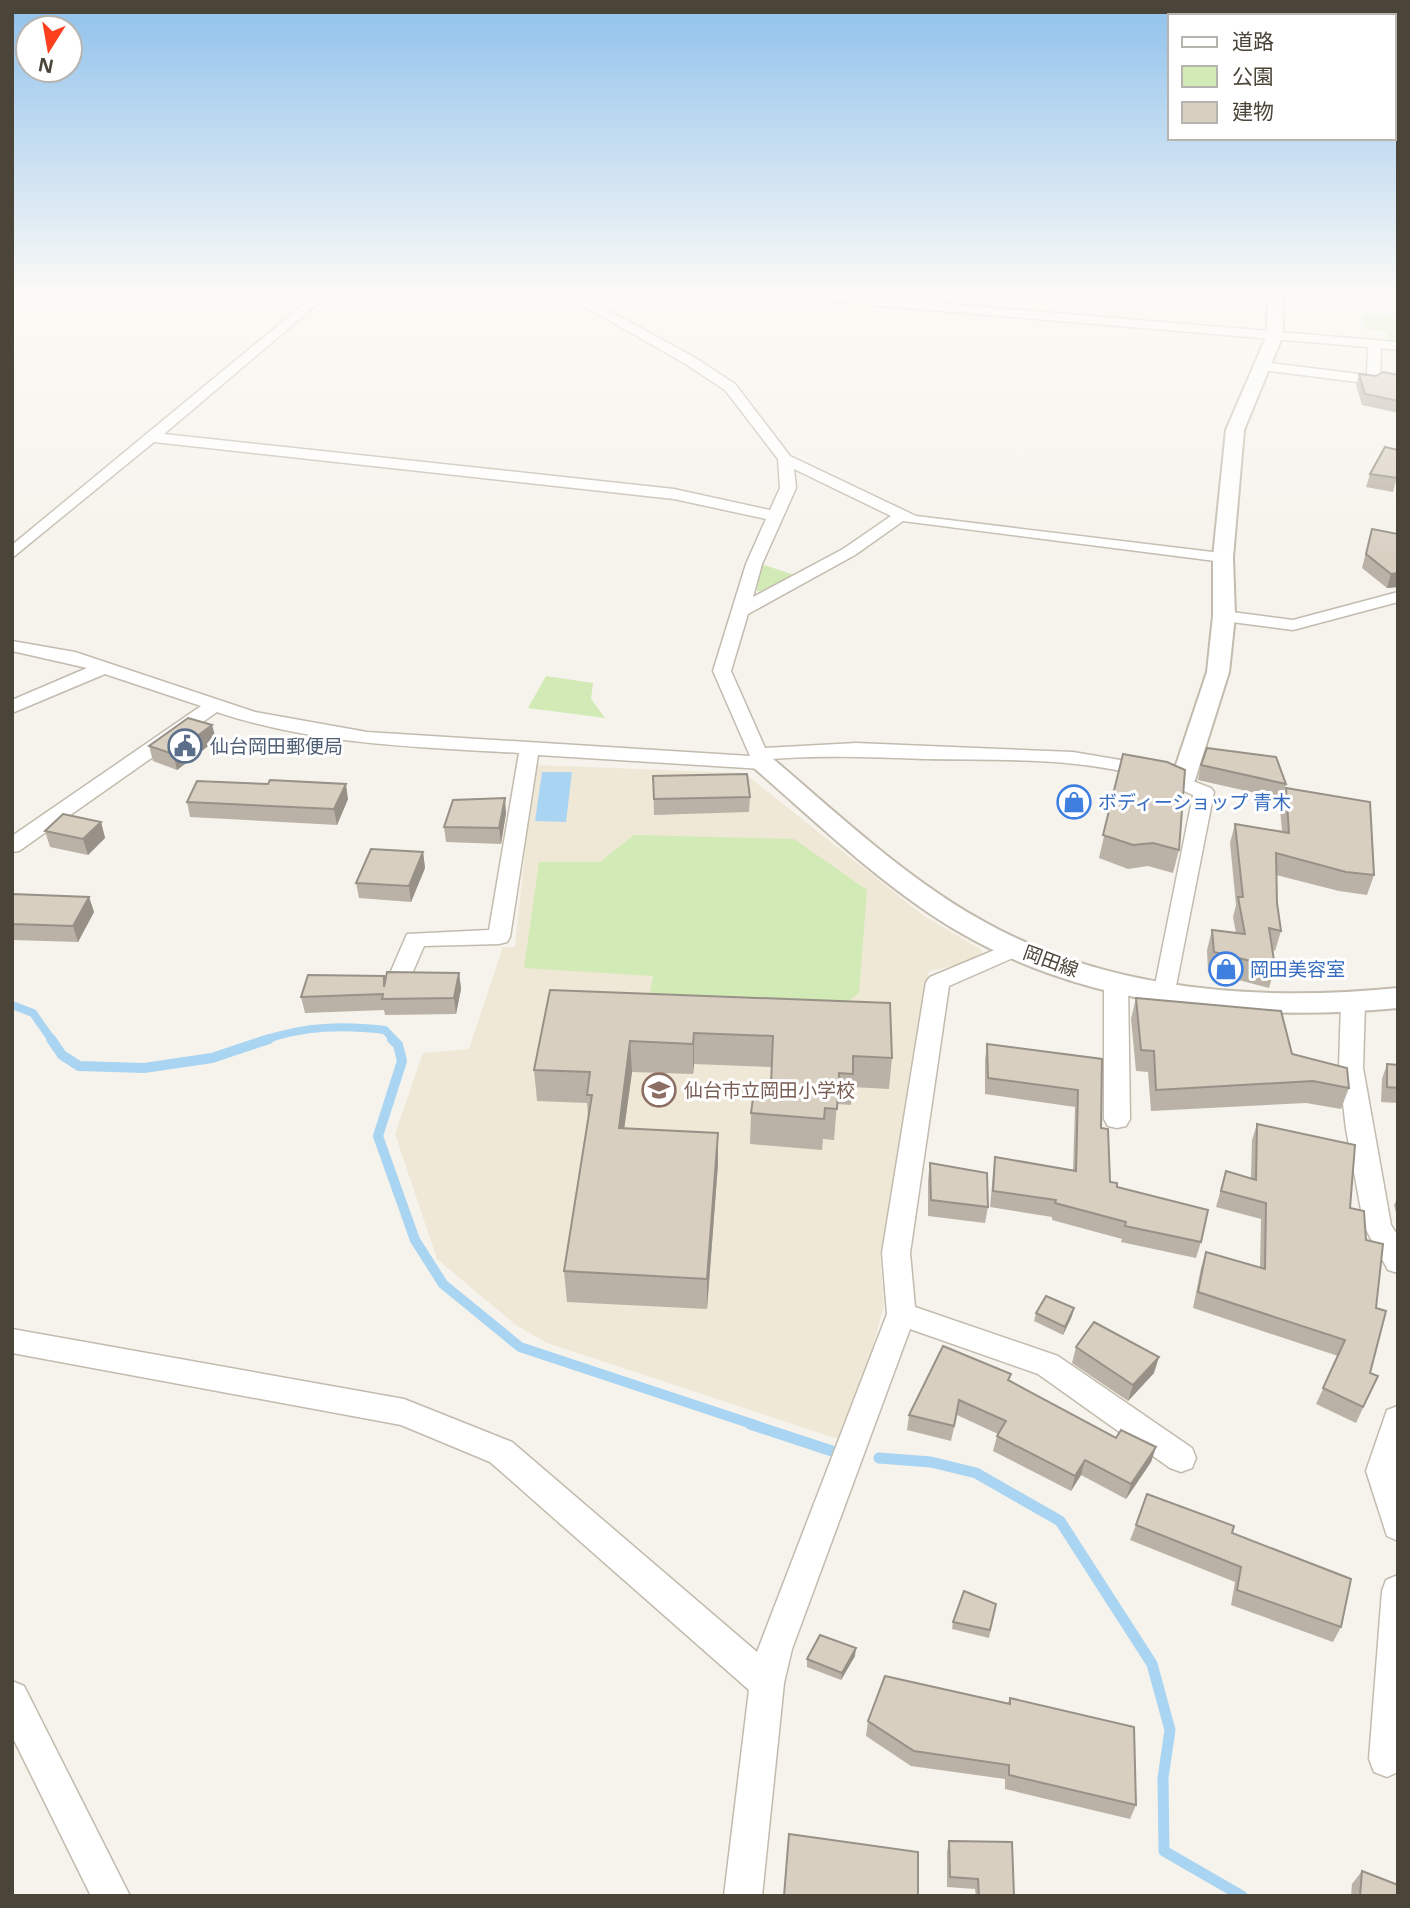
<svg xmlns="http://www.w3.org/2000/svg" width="1410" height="1908" font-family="'Noto Sans','Noto Sans JP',sans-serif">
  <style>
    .education { fill: #efe8d6 }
    .green { fill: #d2eab5 }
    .water { fill: #a9d4f2 }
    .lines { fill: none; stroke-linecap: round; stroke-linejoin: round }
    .stream-far2 { stroke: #a9d4f2; stroke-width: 8 }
    .stream-far1 { stroke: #a9d4f2; stroke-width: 10 }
    .stream { stroke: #a9d4f2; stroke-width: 11 }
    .minor-casing { stroke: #c2bbae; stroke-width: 3 }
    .tertiary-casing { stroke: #c2bbae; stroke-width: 4 }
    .minor { fill: #fff; fill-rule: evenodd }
    .tertiary { fill: #fff; fill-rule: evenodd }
    .wall { fill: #bab2a6 }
    .shaded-wall { fill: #979187 }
    .building { fill: #d8cfc1; stroke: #979187; stroke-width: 2 }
    .labels { text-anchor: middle; stroke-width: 6; stroke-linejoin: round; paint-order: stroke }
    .service-label { font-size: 19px; fill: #4e5e75; stroke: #fff; text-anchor: start }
    .shop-label { font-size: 19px; fill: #366cbe; stroke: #fff; text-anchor: start }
    .street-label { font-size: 19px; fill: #4b4439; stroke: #fff }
    .education-label { font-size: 19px; fill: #785e54; stroke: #fff; text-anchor: start }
  </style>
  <rect width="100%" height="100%" fill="#f6f3ec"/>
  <polygon class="education" points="534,765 744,773 924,916 982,950 981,960 929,971 880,1255 884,1305 847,1442 547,1343 516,1325 437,1259 395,1134 423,1053 469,1049 503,947 515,947"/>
  <g class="green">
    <polygon points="1362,314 1398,317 1398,340 1388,339 1387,331 1364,329"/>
    <polygon points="761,564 797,576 767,592 757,591"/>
    <polygon points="546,676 593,683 591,699 605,718 528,708"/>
    <polygon points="634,835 794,839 867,890 859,993 845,1004 650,993 653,976 524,968 539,862 600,862"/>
  </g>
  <polygon class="water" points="542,772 572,772 566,822 535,821"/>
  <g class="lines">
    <g class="stream-far2">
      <polyline points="12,1005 33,1013 52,1040"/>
      <path d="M 264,1040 C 305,1026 342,1025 385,1030 L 394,1040"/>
    </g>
    <g class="stream-far1">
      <polyline points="51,1039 62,1055 79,1066 144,1068 212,1058 269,1039"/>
      <polyline points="392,1039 398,1045 402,1061 378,1136 415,1240 443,1284 520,1347 755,1425"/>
    </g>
    <g class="stream">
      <polyline points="750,1424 832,1451"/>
      <polyline points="879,1458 931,1462 976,1473 1060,1521 1152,1664 1170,1730 1163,1778 1164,1851 1242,1896"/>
    </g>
    <defs>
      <g id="minor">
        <path d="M 316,294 L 329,294 L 164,434 L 674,489 L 770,510 L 780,488 L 778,459 L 725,390 L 684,363 L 563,294 L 578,294 L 694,357 L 735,384 L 790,456 L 916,516 L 1229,554 L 1229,560 L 1223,562 L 903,521 L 855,555 L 748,614 L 731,671 L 765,748 L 856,743 L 1073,752 L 1150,765 L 1211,788 L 1214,792 L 1173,1001 L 1157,1001 L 1153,995 L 1193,795 C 1110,755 1016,761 926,759 C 873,757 823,755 771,759 L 770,767 L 763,769 L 538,755 L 510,937 L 507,942 L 499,944 L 424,946 L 408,983 L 392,983 L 388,978 L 407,934 L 489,930 L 519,753 C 418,747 314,745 217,712 L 19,851 L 12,852 L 12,836 L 201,706 L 105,674 L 12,713 L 12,700 L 87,668 L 12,651 L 12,641 L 75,652 L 255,712 L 367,732 L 750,756 L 713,671 L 746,564 L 766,519 L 674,499 L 154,442 L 12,558 L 12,545 ZM 794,469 L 891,516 L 843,549 L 753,597 L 762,564 L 796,488 Z"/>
        <polygon points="783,294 830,294 1398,342 1398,350 1381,348 1380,380 1373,384 1262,370 1255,366 1262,362 1367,375 1368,347 789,298"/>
        <polygon points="1398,592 1398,602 1293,630 1224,621 1215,616 1224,611 1293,620"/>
        <polygon points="1016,941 1024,943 1027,948 1024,953 949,986 910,1253 915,1307 1058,1356 1192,1448 1196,1458 1192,1468 1181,1472 1170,1468 1038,1374 910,1329 792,1649 784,1683 762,1896 724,1896 749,1690 490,1462 401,1425 12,1353 12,1329 404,1399 512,1442 757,1652 887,1314 882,1253 926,982 930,977"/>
        <polygon points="1116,976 1124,978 1128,984 1130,1119 1126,1126 1117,1128 1108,1126 1104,1119 1104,984 1108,978"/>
        <polygon points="1353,995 1361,997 1365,1003 1363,1068 1391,1225 1398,1236 1398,1273 1388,1270 1364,1226 1346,1129 1339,1068 1341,1003 1345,997"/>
        <polygon points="1398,1406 1398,1541 1387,1536 1366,1471 1387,1410"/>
        <polygon points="1398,1575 1398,1772 1387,1777 1374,1772 1369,1759 1382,1591 1386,1580"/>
        <polygon points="12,1681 24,1686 130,1896 91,1896 12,1736"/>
      </g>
      <g id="tertiary">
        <polygon points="1268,294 1282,294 1283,335 1244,430 1233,557 1235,616 1229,672 1195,780 1192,785 1174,785 1171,780 1207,672 1213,616 1213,557 1226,430 1267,335"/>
        <path d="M 763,756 L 772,758 C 838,814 904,877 981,920 C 1106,991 1257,1002 1398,988 L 1398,1008 C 1252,1022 1091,1008 961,933 C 885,889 820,825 754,768 L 751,763 L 754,758 Z"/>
      </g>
    </defs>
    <use href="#minor" class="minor-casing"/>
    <use href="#tertiary" class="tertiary-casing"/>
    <use href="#minor" class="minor"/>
    <use href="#tertiary" class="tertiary"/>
  </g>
  <g class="wall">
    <polygon points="1359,374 1376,376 1398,375 1398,413 1362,405 1356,385"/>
    <polygon points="1370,474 1398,474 1393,492 1366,487"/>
    <polygon points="1372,529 1398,534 1398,587 1387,588 1362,568"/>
    <polygon points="212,725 216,740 177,770 153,761 149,746"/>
    <polygon points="1123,754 1179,850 1173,873 1148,866 1128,869 1099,858"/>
    <polygon points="1201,765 1286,784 1282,799 1198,780"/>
    <polygon points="653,776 750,797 749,812 654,815"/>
    <polygon points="1286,788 1374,875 1367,895 1339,891 1276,875 1277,903 1281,931 1275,951 1272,950 1275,967 1269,988 1208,972 1207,950 1212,930 1236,933 1233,917 1236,905 1230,843 1235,824 1282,831 1280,808"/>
    <polygon points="348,799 337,825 190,817 187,802"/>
    <polygon points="506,813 501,844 446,842 444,827"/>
    <polygon points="101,822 105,838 88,855 50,847 45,831"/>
    <polygon points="423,852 425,868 411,902 359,898 356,883"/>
    <polygon points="12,894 89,897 94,912 78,942 12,940"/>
    <polygon points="459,973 461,989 456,1014 385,1015 384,1010 305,1013 301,997 385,982"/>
    <polygon points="550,990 892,1058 889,1089 852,1087 851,1105 837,1104 834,1140 823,1139 822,1150 750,1144 751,1113 771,1084 771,1067 694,1064 693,1074 632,1072 624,1128 718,1133 718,1164 707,1309 567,1302 564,1271 588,1117 587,1103 537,1101 534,1070"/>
    <polygon points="1136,998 1292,1054 1349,1088 1341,1109 1306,1103 1151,1111 1148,1072 1136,1071 1131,1019"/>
    <polygon points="987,1044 1102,1059 1101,1128 1110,1182 1201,1242 1196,1258 1121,1242 1122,1239 1052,1220 1052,1217 990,1207 993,1173 995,1157 1073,1171 1075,1107 985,1094 985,1060"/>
    <polygon points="1387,1064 1398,1065 1398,1103 1381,1102 1382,1079"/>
    <polygon points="1257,1124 1350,1208 1370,1373 1378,1376 1356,1423 1316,1404 1338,1356 1193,1308 1201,1268 1206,1252 1260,1267 1261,1219 1216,1207 1226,1171 1251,1178 1252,1140"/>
    <polygon points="930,1163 988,1207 985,1223 928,1216 928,1180"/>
    <polygon points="1398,1197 1398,1220 1394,1205"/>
    <polygon points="1036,1313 1072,1316 1063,1335 1034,1321"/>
    <polygon points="1076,1347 1154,1373 1128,1401 1072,1363"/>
    <polygon points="1010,1381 1116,1438 1156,1447 1151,1462 1126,1499 1081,1475 1071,1491 993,1451 997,1436 998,1434 957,1415 951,1441 907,1430 909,1415"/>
    <polygon points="1136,1525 1232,1533 1341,1627 1333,1642 1231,1605 1235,1582 1130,1540"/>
    <polygon points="996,1604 989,1638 952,1629 953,1622"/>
    <polygon points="855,1656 841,1680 807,1667 807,1659"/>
    <polygon points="1010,1698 1136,1805 1130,1819 1005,1789 1005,1779 911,1766 866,1736 868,1721 1008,1703"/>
    <polygon points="949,1841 1014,1896 976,1896 975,1889 947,1887 947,1852"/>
    <polygon points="1362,1871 1398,1896 1351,1896 1352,1884"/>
  </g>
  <g class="shaded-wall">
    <polygon points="1398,573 1398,587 1387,588 1391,574"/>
    <polygon points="212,725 216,740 177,770 173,754"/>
    <polygon points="346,784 348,799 337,825 334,809"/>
    <polygon points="505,798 506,813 501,844 499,828"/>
    <polygon points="101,822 105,838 88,855 83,839"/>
    <polygon points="423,852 425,868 411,902 409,886"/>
    <polygon points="89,897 94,912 78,942 73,926"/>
    <polygon points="459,973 461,989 456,1014 454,998"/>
    <polygon points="694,1033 694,1064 693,1074 693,1044"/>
    <polygon points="630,1041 632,1072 620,1159 619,1128"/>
    <polygon points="718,1133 718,1164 707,1309 707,1279"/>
    <polygon points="1074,1308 1072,1316 1063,1335 1065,1327"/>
    <polygon points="1159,1357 1154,1373 1128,1401 1133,1385"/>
    <polygon points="1156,1447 1151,1462 1126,1499 1131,1484"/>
    <polygon points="1085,1460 1081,1475 1071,1491 1075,1476"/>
    <polygon points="856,1648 855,1656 841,1680 842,1673"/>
  </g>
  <g class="building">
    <polygon points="1383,372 1398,375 1398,401 1365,394 1359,374 1376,376"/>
    <polygon points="1385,447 1398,450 1398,474 1397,478 1370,474"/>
    <polygon points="1372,529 1398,534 1398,573 1391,574 1366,554"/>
    <polygon points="188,718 212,725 173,754 149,746"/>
    <polygon points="1207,748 1276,757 1286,784 1201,765"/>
    <polygon points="1123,754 1167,762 1185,770 1179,850 1153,843 1133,845 1103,835"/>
    <polygon points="747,774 750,797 654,799 653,776"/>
    <polygon points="270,780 346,784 334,809 187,802 197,781 268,784"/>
    <polygon points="1286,788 1370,802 1374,875 1346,872 1276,853 1277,903 1281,931 1269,928 1275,967 1214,952 1212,930 1245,934 1238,897 1243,897 1235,824 1289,833"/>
    <polygon points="505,798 499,828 444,827 453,800"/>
    <polygon points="63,814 101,822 83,839 45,831"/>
    <polygon points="371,849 423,852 409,886 356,883"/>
    <polygon points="12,894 89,897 73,926 12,924"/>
    <polygon points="387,972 459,973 454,998 382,999 383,994 301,997 308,975 384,976 384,987"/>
    <polygon points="550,990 890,1003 892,1058 853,1056 853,1074 839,1073 837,1109 825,1108 824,1119 751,1113 755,1083 771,1084 773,1036 694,1033 693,1044 630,1041 619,1128 718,1133 707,1279 564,1271 592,1095 587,1095 590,1072 534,1070"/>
    <polygon points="1136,998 1281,1011 1292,1054 1347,1068 1349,1088 1313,1081 1156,1090 1154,1051 1141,1050"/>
    <polygon points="987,1044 1102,1059 1101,1128 1108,1129 1110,1182 1117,1183 1117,1187 1208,1210 1201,1242 1125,1226 1126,1222 1055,1203 1056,1200 993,1191 995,1157 1076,1171 1078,1090 988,1078"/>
    <polygon points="1387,1064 1398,1065 1398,1088 1387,1087"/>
    <polygon points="1257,1124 1355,1145 1350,1208 1364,1211 1366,1240 1383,1244 1376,1308 1386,1311 1370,1373 1378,1376 1363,1407 1323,1388 1345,1340 1198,1292 1206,1252 1265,1269 1266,1203 1221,1191 1226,1171 1256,1180"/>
    <polygon points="930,1163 987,1173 988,1207 931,1200"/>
    <polygon points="1046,1296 1074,1308 1065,1327 1036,1313"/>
    <polygon points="1094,1322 1159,1357 1133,1385 1076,1347"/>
    <polygon points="943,1346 1011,1374 1008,1380 1116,1438 1121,1430 1156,1447 1131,1484 1085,1460 1075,1476 997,1436 1006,1421 959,1400 954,1426 909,1415"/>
    <polygon points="1147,1494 1234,1526 1232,1533 1351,1579 1341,1627 1237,1590 1241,1567 1136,1525"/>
    <polygon points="964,1591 996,1604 990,1630 953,1622"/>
    <polygon points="820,1635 856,1648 842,1673 807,1659"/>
    <polygon points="885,1676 1010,1704 1010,1698 1134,1727 1136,1805 1009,1775 1009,1765 914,1751 868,1721"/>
    <polygon points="789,1834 918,1852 918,1896 784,1896"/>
    <polygon points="949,1841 1012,1842 1014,1896 979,1896 978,1879 950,1877"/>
    <polygon points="1362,1871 1398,1885 1398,1896 1360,1896"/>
  </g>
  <linearGradient id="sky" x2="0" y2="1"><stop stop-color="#8fc1ec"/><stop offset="0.52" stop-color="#fbfaf6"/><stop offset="1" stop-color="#fbfaf6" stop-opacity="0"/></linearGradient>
  <rect width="1410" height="561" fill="url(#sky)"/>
  <defs>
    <symbol id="civic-ring" viewBox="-11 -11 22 22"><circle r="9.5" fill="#fff" stroke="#5c6f8a" stroke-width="1.5"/><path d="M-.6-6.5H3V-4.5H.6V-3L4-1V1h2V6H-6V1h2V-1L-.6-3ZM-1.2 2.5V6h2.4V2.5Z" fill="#5c6f8a"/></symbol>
    <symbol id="shop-ring" viewBox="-11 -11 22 22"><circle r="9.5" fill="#fff" stroke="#3f7fe0" stroke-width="1.5"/><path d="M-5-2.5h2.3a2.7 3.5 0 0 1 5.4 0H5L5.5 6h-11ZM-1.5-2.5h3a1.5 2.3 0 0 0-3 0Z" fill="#3f7fe0"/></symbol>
    <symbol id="school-ring" viewBox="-11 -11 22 22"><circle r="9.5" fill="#fff" stroke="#8d6e63" stroke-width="1.5"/><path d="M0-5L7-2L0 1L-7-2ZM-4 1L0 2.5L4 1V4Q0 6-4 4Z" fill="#8d6e63"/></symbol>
  </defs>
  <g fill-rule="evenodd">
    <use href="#civic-ring" x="166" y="727" width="38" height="38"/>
    <use href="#shop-ring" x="1055" y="783" width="38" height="38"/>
    <use href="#shop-ring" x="1207" y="950" width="38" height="38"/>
    <use href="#school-ring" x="640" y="1071" width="38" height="38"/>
  </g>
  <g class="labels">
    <g class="service-label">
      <text x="210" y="753">仙台岡田郵便局</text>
    </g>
    <g class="shop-label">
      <text x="1098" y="809">ボディーショップ 青木</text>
      <text x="1250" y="976">岡田美容室</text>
    </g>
    <g class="street-label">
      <text transform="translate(1051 961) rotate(20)" y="7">岡田線</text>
    </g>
    <g class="education-label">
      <text x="684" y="1097">仙台市立岡田小学校</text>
    </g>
  </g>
  <rect width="1410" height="1908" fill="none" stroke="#4b4439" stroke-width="28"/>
  <rect x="1168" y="14" width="228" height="126" fill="#ffffff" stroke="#b7b4b0" stroke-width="2"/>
  <rect x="1182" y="37" width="35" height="10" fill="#ffffff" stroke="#b7b4b0" stroke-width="2"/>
  <text x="1232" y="49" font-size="21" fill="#4b4439">道路</text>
  <rect x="1182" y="66" width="35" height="21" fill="#d2eab5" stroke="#b7b4b0" stroke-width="2"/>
  <text x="1232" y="84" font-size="21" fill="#4b4439">公園</text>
  <rect x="1182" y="102" width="35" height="21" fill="#d8cfc1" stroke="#b7b4b0" stroke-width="2"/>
  <text x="1232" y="119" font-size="21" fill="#4b4439">建物</text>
  <g transform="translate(49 49) rotate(191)"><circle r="33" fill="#ffffff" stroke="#b7b4b0" stroke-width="2"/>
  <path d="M0-5L12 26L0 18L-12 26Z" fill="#fc3f1d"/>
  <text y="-10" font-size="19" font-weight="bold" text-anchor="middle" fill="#4b4439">N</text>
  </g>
</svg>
